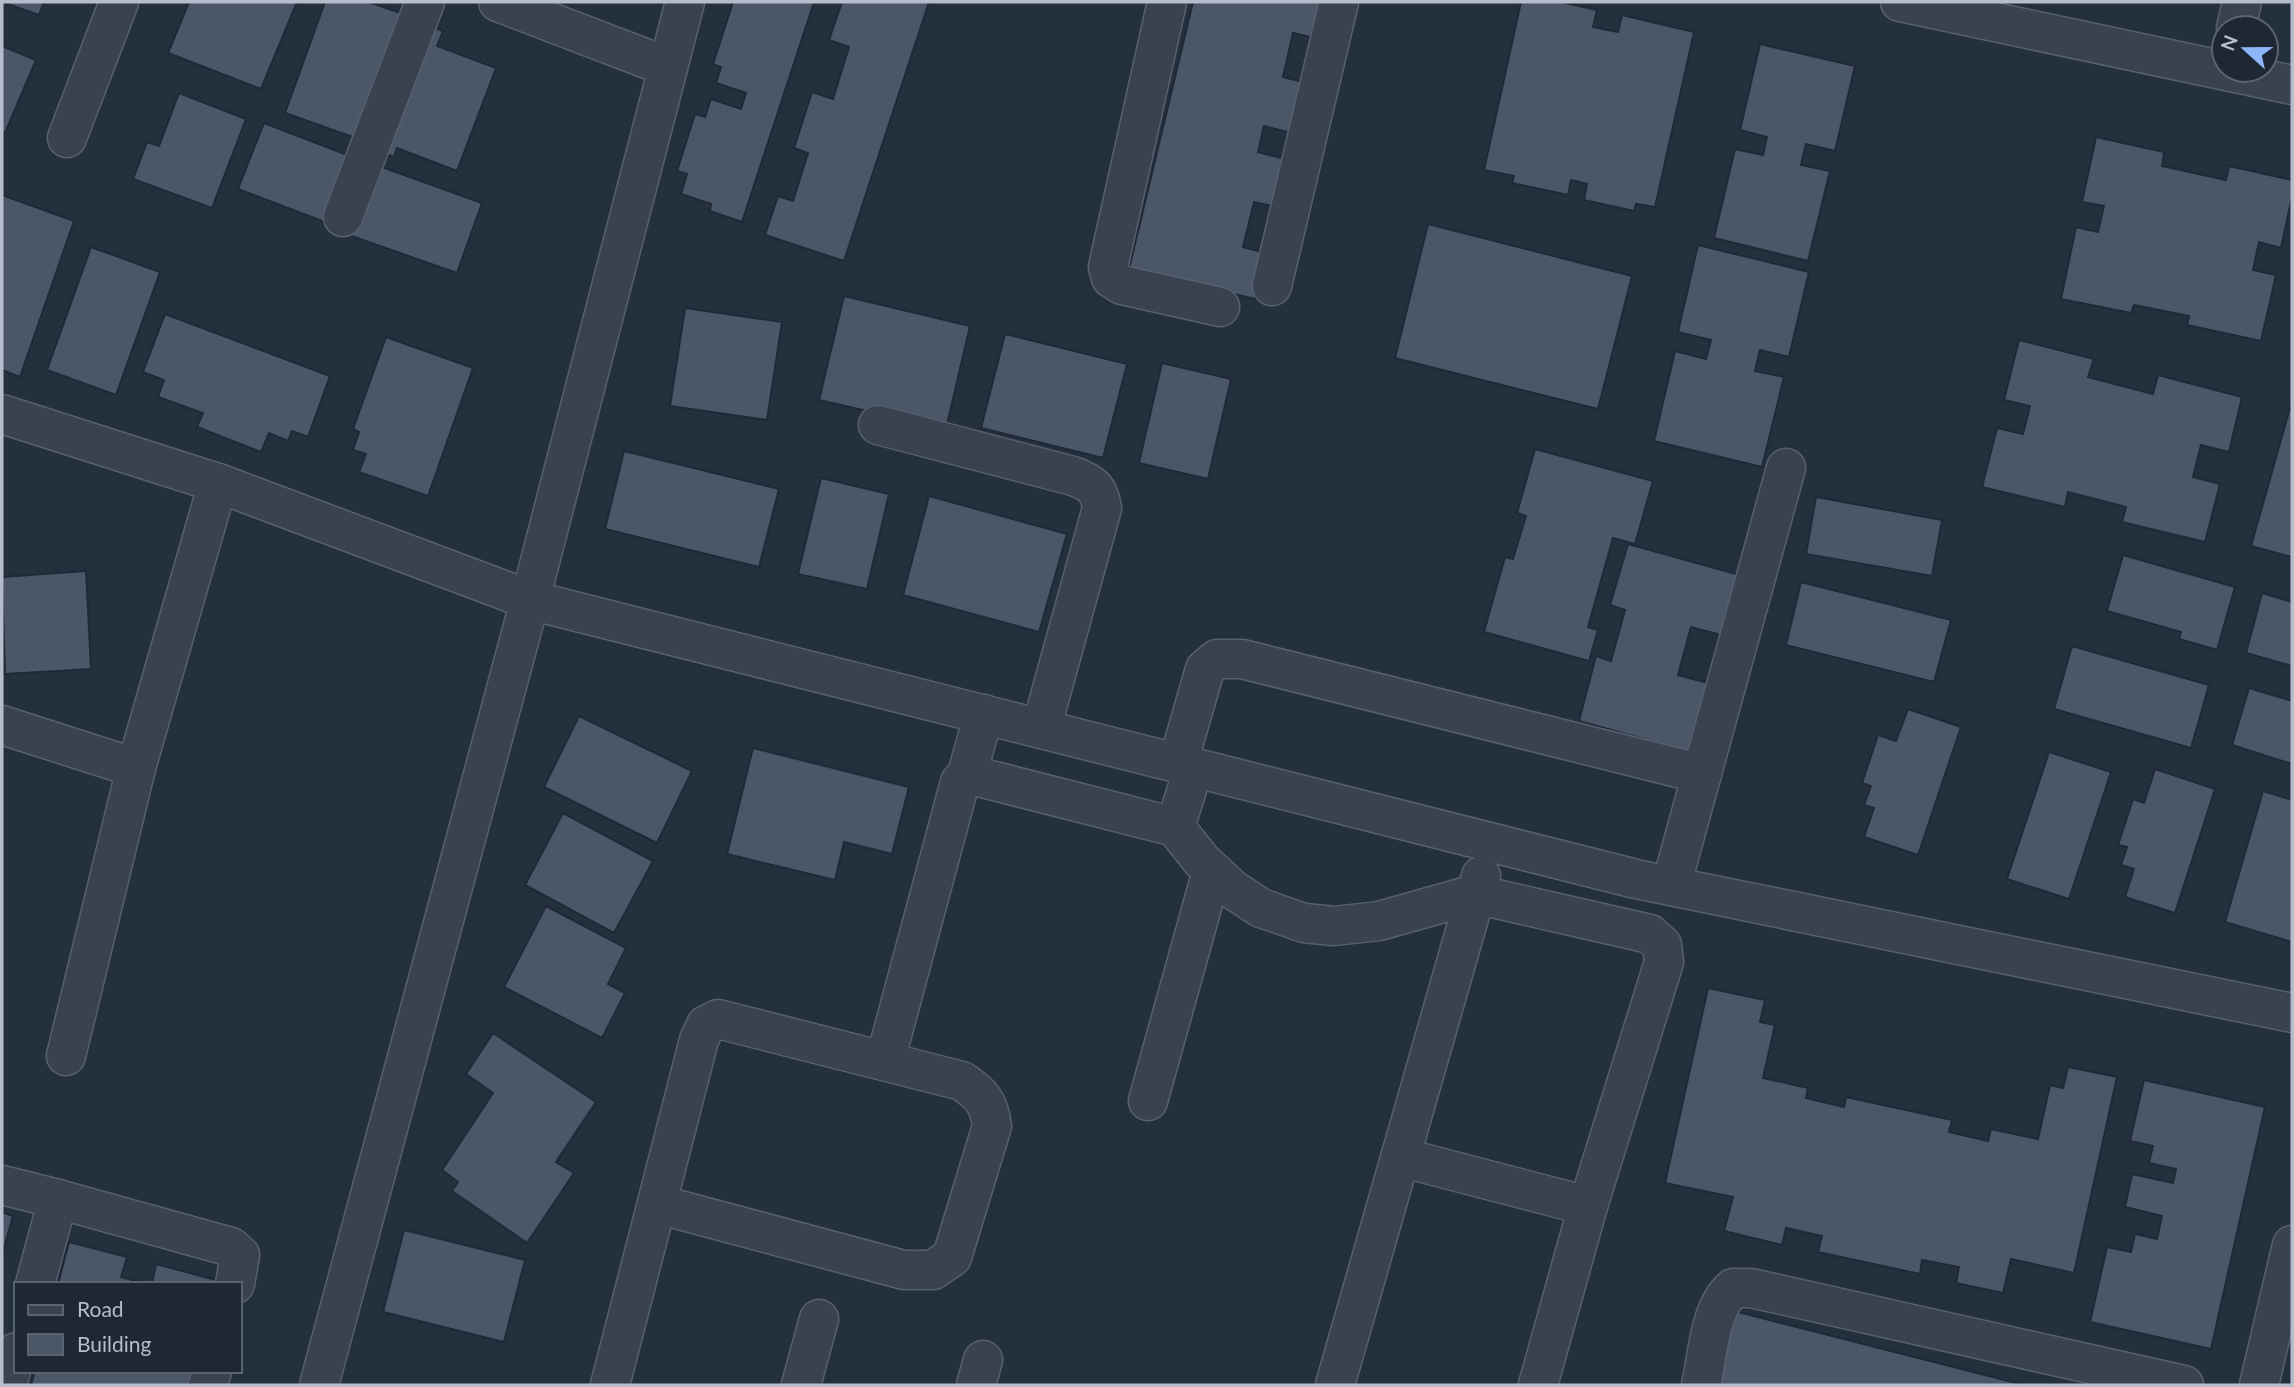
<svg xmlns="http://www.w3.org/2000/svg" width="2294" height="1387" font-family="Lato,sans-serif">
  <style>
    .building { fill: #4b5768; stroke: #202936; stroke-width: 2 }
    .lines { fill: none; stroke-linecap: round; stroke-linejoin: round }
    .minor-casing { stroke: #57606d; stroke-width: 41 }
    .tertiary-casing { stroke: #57606d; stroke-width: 41 }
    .minor { stroke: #39424f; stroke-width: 38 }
    .tertiary { stroke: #39424f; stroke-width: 38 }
  </style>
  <rect width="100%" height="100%" fill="#25303f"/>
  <g class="building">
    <polygon points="2,2 44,2 39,15"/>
    <polygon points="189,2 297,2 261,89 168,53"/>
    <polygon points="325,2 369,2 409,16 364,141 285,113"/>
    <polygon points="733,2 814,2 742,222 710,211 711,204 681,194 687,174 677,171 695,114 705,117 711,99 741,109 746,93 716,83 721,67 713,64"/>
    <polygon points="842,2 929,2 844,261 765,235 778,196 793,201 808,153 794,148 812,92 833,99 849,47 829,40"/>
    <polygon points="1193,2 1332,2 1323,40 1293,33 1283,77 1307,83 1295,134 1264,126 1258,152 1289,160 1277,207 1254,202 1243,247 1266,253 1255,299 1129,269"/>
    <polygon points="1521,2 1561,2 1597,10 1593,27 1618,32 1622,15 1694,32 1655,207 1636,204 1634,211 1584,200 1587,184 1571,180 1568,195 1512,183 1514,176 1484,170"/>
    <polygon points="420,22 443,31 437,46 496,68 457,171 397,148 394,157 371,148"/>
    <polygon points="1760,44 1855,66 1835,151 1806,144 1801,165 1830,171 1808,261 1714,238 1735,149 1763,155 1767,137 1740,130"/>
    <polygon points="2,46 36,60 5,133 2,132"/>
    <polygon points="179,93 246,119 212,208 133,179 147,142 159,146"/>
    <polygon points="264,123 355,158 330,224 238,189"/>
    <polygon points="2096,137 2164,152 2162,166 2226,180 2229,166 2292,180 2292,197 2281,248 2259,242 2253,270 2276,275 2261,341 2187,325 2189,316 2134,305 2131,313 2061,299 2076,227 2098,232 2104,206 2082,202"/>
    <polygon points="368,162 482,203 457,273 343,233"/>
    <polygon points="2,195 74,221 20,377 2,370"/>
    <polygon points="1428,224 1632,276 1598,409 1395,358"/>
    <polygon points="1698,245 1809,272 1789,357 1760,350 1755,371 1784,377 1762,467 1654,441 1675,351 1706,359 1711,340 1678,332"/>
    <polygon points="91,247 160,272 116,395 47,370"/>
    <polygon points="844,296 970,326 946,429 819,400"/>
    <polygon points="685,308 782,322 767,420 670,406"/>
    <polygon points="165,314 330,376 308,437 292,431 288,441 269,433 261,452 197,427 203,413 158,397 164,380 143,372"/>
    <polygon points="1005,334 1127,364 1103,458 981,428"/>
    <polygon points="386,337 473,368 428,496 359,472 366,454 353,450 359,432 353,429"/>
    <polygon points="2019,340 2094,359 2088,377 2153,394 2158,375 2242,397 2229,452 2201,445 2193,477 2220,484 2205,542 2122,522 2126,507 2068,492 2065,507 1982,487 1997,428 2023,434 2030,406 2004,400"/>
    <polygon points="1162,363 1231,379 1208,479 1139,463"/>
    <polygon points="2290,408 2292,409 2292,557 2251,546"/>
    <polygon points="1535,449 1653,481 1635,544 1613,538 1588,627 1598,630 1589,661 1484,632 1505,557 1513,559 1526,516 1517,513"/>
    <polygon points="624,451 779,489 759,567 605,529"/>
    <polygon points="821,478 889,494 867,589 798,574"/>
    <polygon points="929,496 1067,534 1039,632 903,595"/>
    <polygon points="1816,497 1942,520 1932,576 1806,554"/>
    <polygon points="1628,544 1747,577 1721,635 1691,627 1678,675 1708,683 1701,755 1579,721 1596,656 1611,661 1625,610 1610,605"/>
    <polygon points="2123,555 2235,587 2217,650 2179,639 2181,632 2107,611"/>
    <polygon points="86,571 91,669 5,674 2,577"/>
    <polygon points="1801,582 1951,620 1934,682 1786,645"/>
    <polygon points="2262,593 2292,602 2292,666 2246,653"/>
    <polygon points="2072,646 2209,685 2191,748 2054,709"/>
    <polygon points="2249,688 2292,701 2292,764 2232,745"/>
    <polygon points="1908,709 1961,727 1918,855 1864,837 1874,808 1864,805 1871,786 1862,783 1878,735 1896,741"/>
    <polygon points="579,716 692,771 657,843 544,787"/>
    <polygon points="753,748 909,787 892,854 844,842 835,880 727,854"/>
    <polygon points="2049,752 2111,772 2069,899 2007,879"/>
    <polygon points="2155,769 2215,789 2175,913 2125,897 2134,869 2121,865 2127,847 2118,845 2133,799 2144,803"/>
    <polygon points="2263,791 2292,800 2292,942 2225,922"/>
    <polygon points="563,813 653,861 614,933 525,885"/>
    <polygon points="546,906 626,948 608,984 625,993 602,1038 504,987"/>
    <polygon points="1708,988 1765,1000 1760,1022 1775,1025 1763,1078 1808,1088 1806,1098 1844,1107 1846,1097 1952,1120 1949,1132 1988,1141 1991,1129 2038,1139 2050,1085 2063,1088 2068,1067 2117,1077 2074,1273 2011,1259 2003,1293 1956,1283 1959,1267 1922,1260 1920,1274 1818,1252 1822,1236 1786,1228 1782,1245 1724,1231 1733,1197 1665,1183"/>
    <polygon points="493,1033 596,1102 556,1162 574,1173 527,1243 452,1191 458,1182 442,1170 493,1093 466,1074"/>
    <polygon points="2144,1080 2265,1107 2211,1349 2090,1322 2107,1247 2131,1252 2135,1234 2157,1239 2162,1216 2125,1207 2132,1174 2173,1183 2176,1169 2149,1163 2153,1146 2130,1141"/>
    <polygon points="2,1212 13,1216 2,1255"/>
    <polygon points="404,1230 525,1260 504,1342 383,1312"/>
    <polygon points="69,1242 127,1257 121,1277 148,1284 58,1284"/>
    <polygon points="156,1264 216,1280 215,1284 152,1284"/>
    <polygon points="1734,1311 2024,1385 1714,1385"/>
    <polygon points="35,1371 193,1371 189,1385 31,1385"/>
  </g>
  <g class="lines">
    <defs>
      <g id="minor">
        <polyline points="498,2 668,67"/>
        <polyline points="1167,2 1108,267 1111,278 1122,285 1220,307"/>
        <polyline points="1900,2 2292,85"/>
        <polyline points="2236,28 2242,2"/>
        <polyline points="67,138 119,2"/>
        <polyline points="343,217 425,2"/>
        <polyline points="1272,286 1339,2"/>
        <polyline points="2,414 218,483 530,600 1636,879 2292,1013"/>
        <path d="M 878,425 L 1073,476 C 1092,483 1099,488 1102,508 L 1041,729"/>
        <polyline points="2,725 136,768"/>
        <polyline points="1178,763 1205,669 1217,659 1242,659 1702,774"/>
        <polyline points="967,774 1175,827 1202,861 1232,889 1261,908 1304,923 1334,926 1379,921 1475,894 1650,934 1662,945 1664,962 1588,1206 1538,1385"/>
        <polyline points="1175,827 1194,767"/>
        <polyline points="1671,886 1786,468"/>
        <polyline points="66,1056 136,768 218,483"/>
        <polyline points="885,1061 960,782 967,774 984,714"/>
        <polyline points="1148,1101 1212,871"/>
        <polyline points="1400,1157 1588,1206"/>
        <polyline points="2,1185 58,1199"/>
        <polyline points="35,1284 58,1199 231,1247 240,1255 235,1284"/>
        <polyline points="7,1385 16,1352"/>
        <polyline points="208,1385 212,1371"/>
        <polyline points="319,1385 530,600 685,2"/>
        <path d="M 610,1385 L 699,1040 L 706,1025 L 718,1019 L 962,1081 C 981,1094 989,1102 992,1126 L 952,1257 L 933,1270 L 904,1270 L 657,1204"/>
        <polyline points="801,1385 819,1319"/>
        <polyline points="976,1385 983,1360"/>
        <polyline points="1335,1385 1481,876"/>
        <path d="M 1701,1385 C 1708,1355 1709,1309 1733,1288 L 1751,1288 L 2184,1385"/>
      </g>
      <polyline id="tertiary" points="2259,1385 2292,1245"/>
    </defs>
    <use href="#minor" class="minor-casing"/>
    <use href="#tertiary" class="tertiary-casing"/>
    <use href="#minor" class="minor"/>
    <use href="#tertiary" class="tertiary"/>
  </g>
  <rect width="2294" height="1387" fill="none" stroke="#b5bdca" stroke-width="7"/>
  <rect x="14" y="1282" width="228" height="91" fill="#1e2734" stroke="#5a6370" stroke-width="2"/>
  <rect x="28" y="1305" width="35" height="10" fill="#39424f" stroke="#5a6370" stroke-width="2"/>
  <text x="77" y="1317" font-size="21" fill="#b5bdca">Road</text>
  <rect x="28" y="1334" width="35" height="21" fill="#4b5768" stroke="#5a6370" stroke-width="2"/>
  <text x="77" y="1352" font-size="21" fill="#b5bdca">Building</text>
  <g transform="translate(2245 49) rotate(291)"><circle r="33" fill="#1e2734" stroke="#5a6370" stroke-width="2"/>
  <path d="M0-5L12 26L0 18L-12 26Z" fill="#8cb6f8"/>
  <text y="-10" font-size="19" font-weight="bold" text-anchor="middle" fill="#b5bdca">N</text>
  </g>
</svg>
